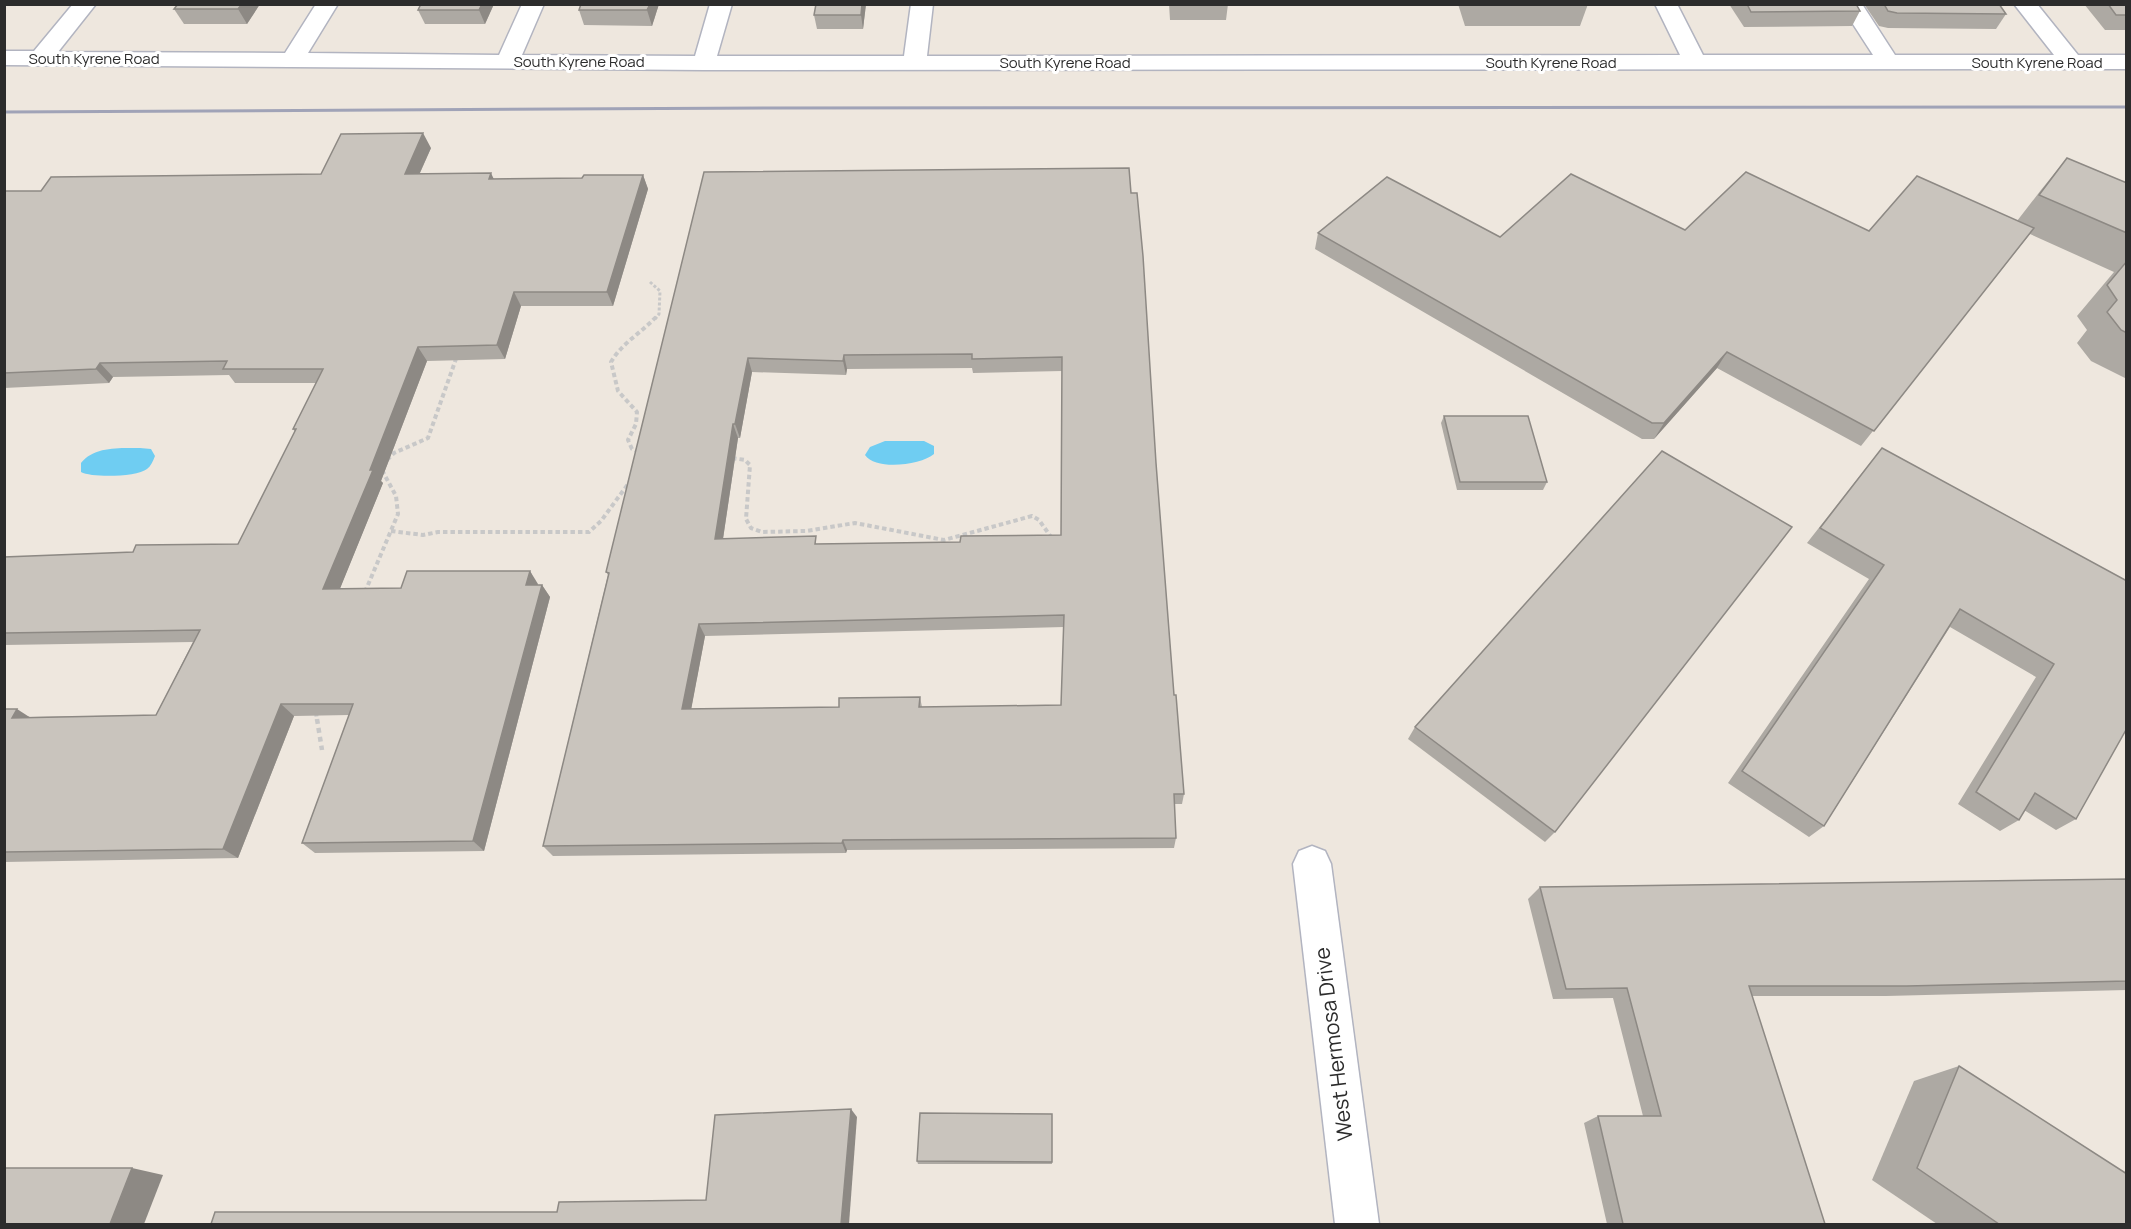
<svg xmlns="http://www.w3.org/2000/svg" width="2131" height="1229" font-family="Manrope,sans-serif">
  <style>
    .water { fill: #6fcdf2 }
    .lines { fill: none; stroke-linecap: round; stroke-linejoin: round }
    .minor-casing { stroke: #b2b4c0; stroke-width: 3 }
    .path-far2 { stroke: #c8c8c8; stroke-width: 3; stroke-dasharray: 3 2; stroke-linecap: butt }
    .path-far1 { stroke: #c8c8c8; stroke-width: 4; stroke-dasharray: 4.5 3; stroke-linecap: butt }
    .path { stroke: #c8c8c8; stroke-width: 4.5; stroke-dasharray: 5 4; stroke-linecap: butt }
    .minor { fill: #fff; fill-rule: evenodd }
    .rail { stroke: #a0a3b7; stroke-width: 3 }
    .wall { fill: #ada9a3; fill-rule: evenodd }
    .shaded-wall { fill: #8d8984 }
    .building { fill: #c9c4bd; stroke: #8d8984; stroke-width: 1.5; fill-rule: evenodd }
    .labels { text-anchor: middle; stroke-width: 6; stroke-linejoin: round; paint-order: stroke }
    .far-street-label { font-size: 15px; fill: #2c2c2c; stroke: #fff }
    .near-street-label { font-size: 21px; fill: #2c2c2c; stroke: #fff }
  </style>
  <rect width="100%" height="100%" fill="#eee7de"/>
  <g class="water">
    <path d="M 885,441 L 924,441 L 934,446 L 934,454 C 921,465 876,471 865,455 L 870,447 Z"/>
    <path d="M 140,448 L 151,449 L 155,456 C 153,461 151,466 147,469 C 137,477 92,478 81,472 L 81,463 C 94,446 121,448 140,448 Z"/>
  </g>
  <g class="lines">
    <defs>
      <g id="minor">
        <polygon points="73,4 96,4 58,52 285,53 316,4 338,4 308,53 499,55 522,4 544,4 522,55 695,56 710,4 732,4 717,56 904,56 911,4 933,4 927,56 1680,55 1655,4 1677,4 1703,55 1873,55 1840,4 1862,4 1895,55 2054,55 2014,4 2037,4 2078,55 2126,55 2126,69 704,70 4,65 4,51 34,51"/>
        <polygon points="1312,846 1325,851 1331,864 1379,1224 1335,1224 1293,864 1299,851"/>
      </g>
    </defs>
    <use href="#minor" class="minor-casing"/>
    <polyline class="path-far2" points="650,282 660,291 659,314 655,319"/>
    <g class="path-far1">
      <path d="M 639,452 L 632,449 L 628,440 L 636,424 L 637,412 L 618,391 L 611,362 C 622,343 641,333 656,317"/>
      <polyline points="732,458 745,460 750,465 746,519 751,528 762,532 806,531 855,523 944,540 1032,516 1039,520 1051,537"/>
      <polyline points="387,460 394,453 428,438 457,356"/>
      <polyline points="391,531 423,535 438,532 589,532 601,521 631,480"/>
      <polyline points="365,592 398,514 396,496 383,472"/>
      <polyline points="316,712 317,721"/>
    </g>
    <polyline class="path" points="317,719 322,750"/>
    <use href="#minor" class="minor"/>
    <polyline class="rail" points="4,112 770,108 2126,107"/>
  </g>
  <g class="wall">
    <polygon points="260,4 247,24 184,24 174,9"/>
    <polygon points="421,4 494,4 485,24 425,24 418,10"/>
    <polygon points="581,4 659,4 652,26 584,25 579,10"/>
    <polygon points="866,4 863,29 817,29 814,15"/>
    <polygon points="1169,4 1228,4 1226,20 1170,20"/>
    <polygon points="1458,4 1588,4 1580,26 1465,26"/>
    <polygon points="1729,4 1856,4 1860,11 1852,26 1744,27"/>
    <polygon points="1864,4 1999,4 2006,14 1996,29 1888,28 1879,26"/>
    <polygon points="2084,4 2127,4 2127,30 2105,30"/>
    <polygon points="431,148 420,173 494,179 582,178 643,175 648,189 613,306 521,306 505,359 427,361 381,481 383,483 340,588 401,588 530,571 537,585 542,585 550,597 484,851 315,853 302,843 349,715 294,716 238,858 4,862 4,709 30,717 156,715 193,642 4,645 4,557 133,552 238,544 295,432 293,429 316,383 235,383 229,375 113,377 109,383 4,388 4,191 41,191 321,174"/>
    <polygon points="2067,158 2127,183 2127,379 2091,361 2077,343 2087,330 2077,316 2114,272 2030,234 1861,446 1717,368 1654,439 1642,439 1315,249 1318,233 1500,237 1685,230 1869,231 2017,221 2041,190"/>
    <path d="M 704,172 L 1131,193 L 1156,463 L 1174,695 L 1184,794 L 1182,804 L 1174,804 L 1176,838 L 1174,848 L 847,850 L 846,853 L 553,856 L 543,846 L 608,575 L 606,572 ZM 972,368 L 973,373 L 1062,371 L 1061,535 L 960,542 L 819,544 L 723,539 L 738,438 L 740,438 L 752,372 L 846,375 L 847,369 ZM 1064,627 L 1061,705 L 922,707 L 920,697 L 839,707 L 691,709 L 705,636 Z"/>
    <polygon points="1444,416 1547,482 1543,490 1457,490 1441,423"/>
    <polygon points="1882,448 2127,581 2127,731 2125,730 2076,819 2056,830 2024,810 2019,820 2000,831 1958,804 2036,677 1950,627 1824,826 1809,837 1728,783 1869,579 1807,543 1869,464"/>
    <polygon points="1415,727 1555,832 1545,842 1408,739"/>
    <polygon points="2127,879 2127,990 1886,996 1752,996 1825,1224 1607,1224 1584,1123 1598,1116 1643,1116 1613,998 1553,999 1528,899 1540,887"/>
    <polygon points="1959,1066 2127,1224 1937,1224 1872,1180 1914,1081"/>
    <polygon points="1052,1114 1052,1164 918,1164 917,1161"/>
  </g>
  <g class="shaded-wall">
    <polygon points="242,4 260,4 247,24 238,9"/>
    <polygon points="482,4 494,4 485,24 479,10"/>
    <polygon points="650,4 659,4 652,26 647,10"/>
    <polygon points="862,4 866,4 863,29 861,15"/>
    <polygon points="423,133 431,148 413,188 405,174"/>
    <polygon points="491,173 498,188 489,179"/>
    <polygon points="643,175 648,189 613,306 607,292"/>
    <polygon points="514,292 521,306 505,359 497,345"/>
    <polygon points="418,347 427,361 381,481 383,483 335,601 323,589"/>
    <polygon points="1727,352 1717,368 1654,439 1664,423"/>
    <polygon points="844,355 847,369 846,375 843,361"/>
    <polygon points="748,358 752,372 740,438 735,424"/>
    <polygon points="100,363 113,377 109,383 96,369"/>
    <polygon points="733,424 738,438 721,552 715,539"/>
    <polygon points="530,571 538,584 534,597 526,585"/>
    <polygon points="542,585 550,597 484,851 473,841"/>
    <polygon points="699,624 705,636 689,721 682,709"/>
    <polygon points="281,704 294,716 238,858 223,849"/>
    <polygon points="17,709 34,720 12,718"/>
    <polygon points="843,840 847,850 846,853 842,843"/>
    <polygon points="851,1109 857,1117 849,1224 841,1224"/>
    <polygon points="132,1168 163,1175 144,1224 110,1224"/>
  </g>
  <g class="building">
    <polygon points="178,4 242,4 238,9 174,9"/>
    <polygon points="421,4 482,4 479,10 418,10"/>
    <polygon points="581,4 650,4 647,10 579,10"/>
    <polygon points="816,4 862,4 861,15 814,15"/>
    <polygon points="1747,4 1856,4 1860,11 1751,12"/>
    <polygon points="1884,4 1999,4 2006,14 1897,13 1888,11"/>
    <polygon points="2108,4 2127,4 2127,15 2116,15"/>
    <polygon points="423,133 405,174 491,173 489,179 582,178 584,175 643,175 607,292 514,292 497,345 418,347 370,470 373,470 323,589 401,588 407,571 530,571 526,585 542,585 473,841 302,843 353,704 281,704 223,849 4,852 4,709 17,709 12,718 156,715 200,630 4,633 4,557 133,552 136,545 238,544 296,429 293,429 323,369 223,369 227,361 100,363 96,369 4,373 4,191 41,191 51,177 321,174 341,134"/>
    <polygon points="2067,158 2127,183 2127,233 2039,195"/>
    <path d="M 1129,168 L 1131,193 L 1137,193 L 1143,256 L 1156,463 L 1174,695 L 1176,695 L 1184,794 L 1174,794 L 1176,838 L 843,840 L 842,843 L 543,846 L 609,573 L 606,572 L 704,172 ZM 972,354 L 972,359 L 1062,357 L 1061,535 L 961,536 L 960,542 L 815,544 L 816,536 L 715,539 L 733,424 L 735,424 L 748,358 L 843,361 L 844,355 ZM 1064,615 L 1061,705 L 919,707 L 920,697 L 839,698 L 839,707 L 682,709 L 699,624 Z"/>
    <polygon points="1746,172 1869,231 1917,176 2034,228 1874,431 1727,352 1664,423 1652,423 1318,233 1387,177 1500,237 1571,174 1685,230"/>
    <polygon points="2127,261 2127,333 2121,330 2107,312 2117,300 2107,285"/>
    <polygon points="1444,416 1528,416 1547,482 1460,482"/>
    <polygon points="1882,448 2127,581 2127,728 2076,819 2035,793 2019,820 1976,792 2054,664 1960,609 1824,826 1742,771 1884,565 1820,528"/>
    <polygon points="1662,451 1792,527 1555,832 1415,727"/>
    <polygon points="2127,879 2127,981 1907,986 1749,986 1825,1224 1623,1224 1598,1116 1661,1116 1627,988 1566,989 1540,887"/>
    <polygon points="1959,1066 2127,1174 2127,1224 1999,1224 1917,1168"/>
    <polygon points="851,1109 841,1224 211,1224 215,1212 557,1212 559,1202 706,1200 715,1115"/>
    <polygon points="920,1113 1052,1114 1052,1162 917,1161"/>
    <polygon points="4,1168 132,1168 110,1224 4,1224"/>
  </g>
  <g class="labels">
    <g class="far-street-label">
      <text x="94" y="64">South Kyrene Road</text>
      <text x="579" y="67">South Kyrene Road</text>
      <text x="1065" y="68">South Kyrene Road</text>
      <text x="1551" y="68">South Kyrene Road</text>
      <text x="2037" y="68">South Kyrene Road</text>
    </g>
    <g class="near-street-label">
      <text transform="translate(1334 1044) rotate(-97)" y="7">West Hermosa Drive</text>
    </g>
  </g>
  <rect width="2131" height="1229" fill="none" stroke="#2c2c2c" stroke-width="12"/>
</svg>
